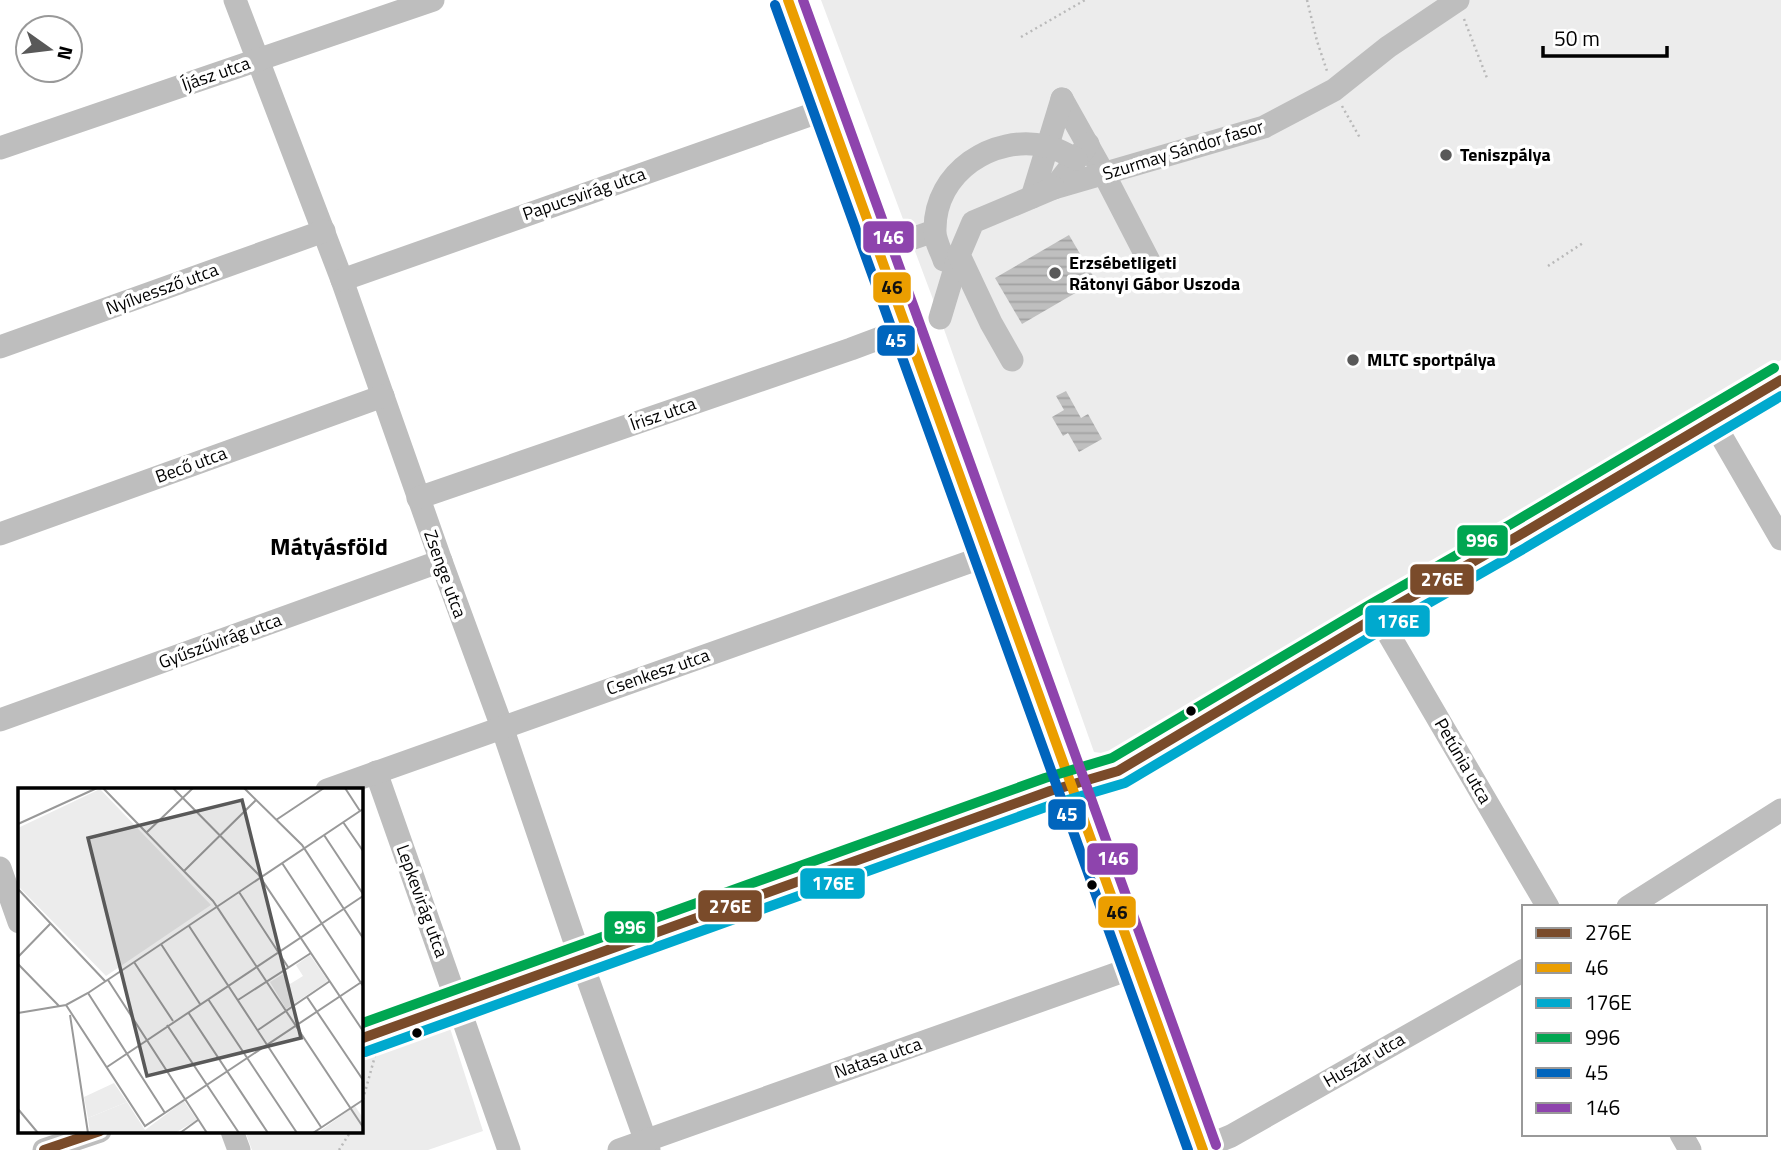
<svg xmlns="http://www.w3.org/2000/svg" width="1781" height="1150" font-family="'Titillium Web',sans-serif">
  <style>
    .green { fill: #ececec }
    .water { fill: url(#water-rules) }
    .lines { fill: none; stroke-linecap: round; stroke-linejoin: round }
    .path { stroke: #b9b9b9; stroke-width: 2.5; stroke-dasharray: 2 3.5; stroke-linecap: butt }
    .minor { stroke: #bebebe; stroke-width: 23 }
    .bus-1-casing { stroke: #fff; stroke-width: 16 }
    .bus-2-casing { stroke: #fff; stroke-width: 16 }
    .bus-3-casing { stroke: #fff; stroke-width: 16 }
    .bus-4-casing { stroke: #fff; stroke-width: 16 }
    .bus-5-casing { stroke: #fff; stroke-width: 16 }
    .bus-6-casing { stroke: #fff; stroke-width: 16 }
    .bus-1 { stroke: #7a4b2a; stroke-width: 10 }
    .bus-2 { stroke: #eb9e00; stroke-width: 10 }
    .bus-3 { stroke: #00a9ce; stroke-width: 10 }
    .bus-4 { stroke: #00a651; stroke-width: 10 }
    .bus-5 { stroke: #0065bd; stroke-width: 10 }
    .bus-6 { stroke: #8e44ad; stroke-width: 10 }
    .poi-dot { fill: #595959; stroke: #fff; stroke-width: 2.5 }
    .bus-dot { fill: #000; stroke: #fff; stroke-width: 2.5 }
    .labels { text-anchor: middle; stroke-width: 7; stroke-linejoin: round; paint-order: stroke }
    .street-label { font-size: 18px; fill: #000; stroke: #fff }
    .poi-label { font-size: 18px; font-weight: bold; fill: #000; stroke: #fff; text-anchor: start }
    .district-label { font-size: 24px; font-weight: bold; fill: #000; stroke: #fff }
    .inset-road { fill: none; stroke: #999; stroke-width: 2 }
    .view { fill: #595959; fill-opacity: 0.15; stroke: #595959; stroke-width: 3.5 }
    .inset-edge { fill: none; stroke: #000; stroke-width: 3.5 }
    .line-badge { stroke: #fff; stroke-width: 2.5 }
    .badge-label { font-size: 19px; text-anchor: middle; font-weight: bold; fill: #fff }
    .pale-badge-label { font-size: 19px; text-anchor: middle; font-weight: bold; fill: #111 }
  </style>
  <defs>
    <pattern id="water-rules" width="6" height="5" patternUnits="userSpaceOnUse" patternTransform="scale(1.75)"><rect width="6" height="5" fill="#bfbfbf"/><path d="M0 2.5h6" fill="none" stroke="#a2a2a2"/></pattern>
  </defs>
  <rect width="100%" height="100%" fill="#fff"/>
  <g class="green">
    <polygon points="821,0 1781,0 1781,360 1109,754 1094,752 940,318"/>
    <polygon points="449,1025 483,1131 428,1150 252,1150 245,1131 360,1131 361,1055"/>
  </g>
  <g class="water">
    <polygon points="1069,235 1096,281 1022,324 995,278"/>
    <polygon points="1066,391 1081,418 1088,414 1102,439 1079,452 1068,433 1063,436 1052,417 1064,410 1056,396"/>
  </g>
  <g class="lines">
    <g class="path">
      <polyline points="1307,0 1317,41 1327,71"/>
      <polyline points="1464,19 1487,78"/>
      <polyline points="1021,37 1085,0"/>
      <polyline points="1342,106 1360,138"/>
      <polyline points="1548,266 1583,243"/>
      <polyline points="360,1110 375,1056"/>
      <polyline points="339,1150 351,1131"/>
    </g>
    <g class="minor">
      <polyline points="235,0 342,280 441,561 502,727 581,960 649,1150"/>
      <polyline points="788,0 1203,1150"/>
      <polyline points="1062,99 1104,174 1150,263"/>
      <polyline points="1088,144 1054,188 1264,127 1334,90 1388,47 1458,0"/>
      <polyline points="0,148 433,0"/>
      <polyline points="1032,197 1062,99"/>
      <polyline points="914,238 934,231"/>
      <path d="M 959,255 L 944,260 C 941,251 934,239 935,229 C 935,172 993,134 1046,146 C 1057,148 1067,155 1076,159"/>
      <polyline points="342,280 827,109"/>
      <polyline points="940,318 959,255"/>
      <polyline points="0,347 324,231"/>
      <polyline points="1012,360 991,323 959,255 973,222 1054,188"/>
      <polyline points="1712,420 1781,539"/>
      <polyline points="418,498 851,349 907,328"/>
      <polyline points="0,534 383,396"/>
      <polyline points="1378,616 1548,907"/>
      <polyline points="0,720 441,561"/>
      <polyline points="376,772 509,1150"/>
      <polyline points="327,790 989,555"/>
      <polyline points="0,868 19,922"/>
      <polyline points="1628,907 1781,810"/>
      <polyline points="360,1039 1050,791 1118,771 1378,616 1518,536 1781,380"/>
      <polyline points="232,1131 239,1150"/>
      <polyline points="1681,1134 1690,1150"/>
      <polyline points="44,1150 100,1131"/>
      <polyline points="619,1150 1138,966"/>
      <polyline points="1197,1150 1231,1136 1524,970"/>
    </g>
    <defs>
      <g id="bus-1">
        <polyline points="360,1039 1050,791 1118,771 1378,616 1518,536 1781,380"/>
        <polyline points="44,1150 100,1131"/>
      </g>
      <polyline id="bus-2" points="788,0 1203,1150"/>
      <polyline id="bus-3" points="365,1052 1054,804 1125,783 1385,628 1525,548 1781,396"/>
      <polyline id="bus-4" points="360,1024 1045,778 1112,758 1371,604 1511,524 1774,368"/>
      <polyline id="bus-5" points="775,5 1188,1150"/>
      <polyline id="bus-6" points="803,0 1216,1145"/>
    </defs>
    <use href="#bus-1" class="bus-1-casing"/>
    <use href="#bus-2" class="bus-2-casing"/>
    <use href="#bus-3" class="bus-3-casing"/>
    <use href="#bus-4" class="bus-4-casing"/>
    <use href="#bus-5" class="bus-5-casing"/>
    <use href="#bus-6" class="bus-6-casing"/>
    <use href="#bus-1" class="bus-1"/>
    <use href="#bus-2" class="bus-2"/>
    <use href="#bus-3" class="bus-3"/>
    <use href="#bus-4" class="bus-4"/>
    <use href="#bus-5" class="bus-5"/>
    <use href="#bus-6" class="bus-6"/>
  </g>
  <g class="poi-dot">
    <circle cx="1446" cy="155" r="7"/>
    <circle cx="1055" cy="273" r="7"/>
    <circle cx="1353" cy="360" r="7"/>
  </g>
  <g class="bus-dot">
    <circle cx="1191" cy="711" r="6"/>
    <circle cx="1092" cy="885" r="6"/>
    <circle cx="417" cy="1033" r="6"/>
  </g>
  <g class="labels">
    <g class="street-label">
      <text transform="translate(216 74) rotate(-19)" y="6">Íjász utca</text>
      <text transform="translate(1183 150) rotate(-17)" y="6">Szurmay Sándor fasor</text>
      <text transform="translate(584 194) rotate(-19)" y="6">Papucsvirág utca</text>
      <text transform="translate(162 289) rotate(-20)" y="6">Nyílvessző utca</text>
      <text transform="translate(663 414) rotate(-19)" y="6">Írisz utca</text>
      <text transform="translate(191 465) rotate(-20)" y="6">Becő utca</text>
      <text transform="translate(445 574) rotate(70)" y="6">Zsenge utca</text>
      <text transform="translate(220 641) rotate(-20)" y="6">Gyűszűvirág utca</text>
      <text transform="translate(658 672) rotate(-19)" y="6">Csenkesz utca</text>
      <text transform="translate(1463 761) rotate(60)" y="6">Petúnia utca</text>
      <text transform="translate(422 901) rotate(70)" y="6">Lepkevirág utca</text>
      <text transform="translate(878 1058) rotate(-19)" y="6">Natasa utca</text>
      <text transform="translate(1364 1060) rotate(-30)" y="6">Huszár utca</text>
    </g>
    <g class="poi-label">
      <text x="1460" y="161">Teniszpálya</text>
      <text x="1069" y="269">Erzsébetligeti<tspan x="1069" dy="21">Rátonyi Gábor Uszoda</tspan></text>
      <text x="1367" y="366">MLTC sportpálya</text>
    </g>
    <g class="district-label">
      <text x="329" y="555">Mátyásföld</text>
    </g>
  </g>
  <g transform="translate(18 788)">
    <rect width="345" height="345" fill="#fff"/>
    <path d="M 166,313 L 179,332 L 157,345 L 72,345 L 70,330 L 109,314 L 127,342 ZM 337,318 L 345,330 L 345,345 L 299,345 Z" fill="#ececec"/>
    <path d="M 82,1 L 193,117 L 88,188 L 0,98 L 0,40 ZM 292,167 L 310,193 L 268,221 L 252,194 L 265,186 L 272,196 L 285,188 L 278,177 ZM 96,295 L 109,314 L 70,330 L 66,309 Z" fill="#ececec"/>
    <path class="inset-road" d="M 85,0 L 195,113 L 345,339M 155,0 L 240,86 L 345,243M 226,0 L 284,57 L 345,150M 327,0 L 342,23M 258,32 L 306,0M 325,34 L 345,63M 0,36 L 79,0M 128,45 L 175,0M 306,47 L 345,106M 264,75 L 345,198M 166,83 L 238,12M 0,101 L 87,193M 221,104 L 270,179M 171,138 L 303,339M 143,156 L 182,216M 0,169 L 33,135M 116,174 L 155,233M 0,176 L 41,218M 90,192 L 189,345M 70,205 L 147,325M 289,209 L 345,292M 190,211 L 279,345M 220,212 L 293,165M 48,217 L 127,338 L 345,193M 170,224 L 250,345M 0,225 L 48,217 L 70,205 L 345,21M 52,227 L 70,345M 149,237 L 221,345M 240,242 L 312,193M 89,279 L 345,108M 0,321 L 20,345M 162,345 L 180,332M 295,345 L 345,312"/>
    <path class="view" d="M 224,12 L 283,250 L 129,288 L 70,50 Z"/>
    <rect width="345" height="345" class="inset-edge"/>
  </g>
  <g class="line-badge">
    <rect x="862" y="220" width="53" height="34" rx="7" fill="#8e44ad"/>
    <rect x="872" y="271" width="40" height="33" rx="7" fill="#eb9e00"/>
    <rect x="876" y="324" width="40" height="33" rx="7" fill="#0065bd"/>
    <rect x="1456" y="524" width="53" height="33" rx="7" fill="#00a651"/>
    <rect x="1409" y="563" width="66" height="33" rx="7" fill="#7a4b2a"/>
    <rect x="1364" y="604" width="67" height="34" rx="7" fill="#00a9ce"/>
    <rect x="1047" y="798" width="40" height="33" rx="7" fill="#0065bd"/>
    <rect x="1086" y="842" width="53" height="34" rx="7" fill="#8e44ad"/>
    <rect x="799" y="867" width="67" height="33" rx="7" fill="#00a9ce"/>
    <rect x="697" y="889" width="66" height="34" rx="7" fill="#7a4b2a"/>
    <rect x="1097" y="895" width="40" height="34" rx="7" fill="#eb9e00"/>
    <rect x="603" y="910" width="53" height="34" rx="7" fill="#00a651"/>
  </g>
  <g class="badge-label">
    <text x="888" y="244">146</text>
    <text x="896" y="347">45</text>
    <text x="1482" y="547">996</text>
    <text x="1442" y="586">276E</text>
    <text x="1398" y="628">176E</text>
    <text x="1067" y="821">45</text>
    <text x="1113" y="865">146</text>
    <text x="833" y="890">176E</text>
    <text x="730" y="913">276E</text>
    <text x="630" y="934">996</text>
  </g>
  <g class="pale-badge-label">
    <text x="892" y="294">46</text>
    <text x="1117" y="919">46</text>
  </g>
  <rect x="1522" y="905" width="245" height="231" fill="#ffffff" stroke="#999999" stroke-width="2"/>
  <rect x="1536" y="928" width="35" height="10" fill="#7a4b2a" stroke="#999999" stroke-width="2"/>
  <text x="1585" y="940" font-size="21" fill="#000000">276E</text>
  <rect x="1536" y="963" width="35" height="10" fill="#eb9e00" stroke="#999999" stroke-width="2"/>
  <text x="1585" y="975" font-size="21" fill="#000000">46</text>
  <rect x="1536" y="998" width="35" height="10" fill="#00a9ce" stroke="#999999" stroke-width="2"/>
  <text x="1585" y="1010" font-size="21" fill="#000000">176E</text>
  <rect x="1536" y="1033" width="35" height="10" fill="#00a651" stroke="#999999" stroke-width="2"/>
  <text x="1585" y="1045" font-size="21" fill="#000000">996</text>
  <rect x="1536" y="1068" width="35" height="10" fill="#0065bd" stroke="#999999" stroke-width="2"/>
  <text x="1585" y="1080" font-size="21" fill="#000000">45</text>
  <rect x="1536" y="1103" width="35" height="10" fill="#8e44ad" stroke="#999999" stroke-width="2"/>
  <text x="1585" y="1115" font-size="21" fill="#000000">146</text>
  <g transform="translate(49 49) rotate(104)"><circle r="33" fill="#ffffff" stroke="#999999" stroke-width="2"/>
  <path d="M0-5L12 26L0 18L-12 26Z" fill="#595959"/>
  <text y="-10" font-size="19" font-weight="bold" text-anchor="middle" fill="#000000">N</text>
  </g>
  <path d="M1543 46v10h124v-10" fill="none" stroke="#000000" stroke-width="3.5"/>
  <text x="1554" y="46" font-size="21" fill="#000000" stroke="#ffffff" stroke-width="5" paint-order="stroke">50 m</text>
</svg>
